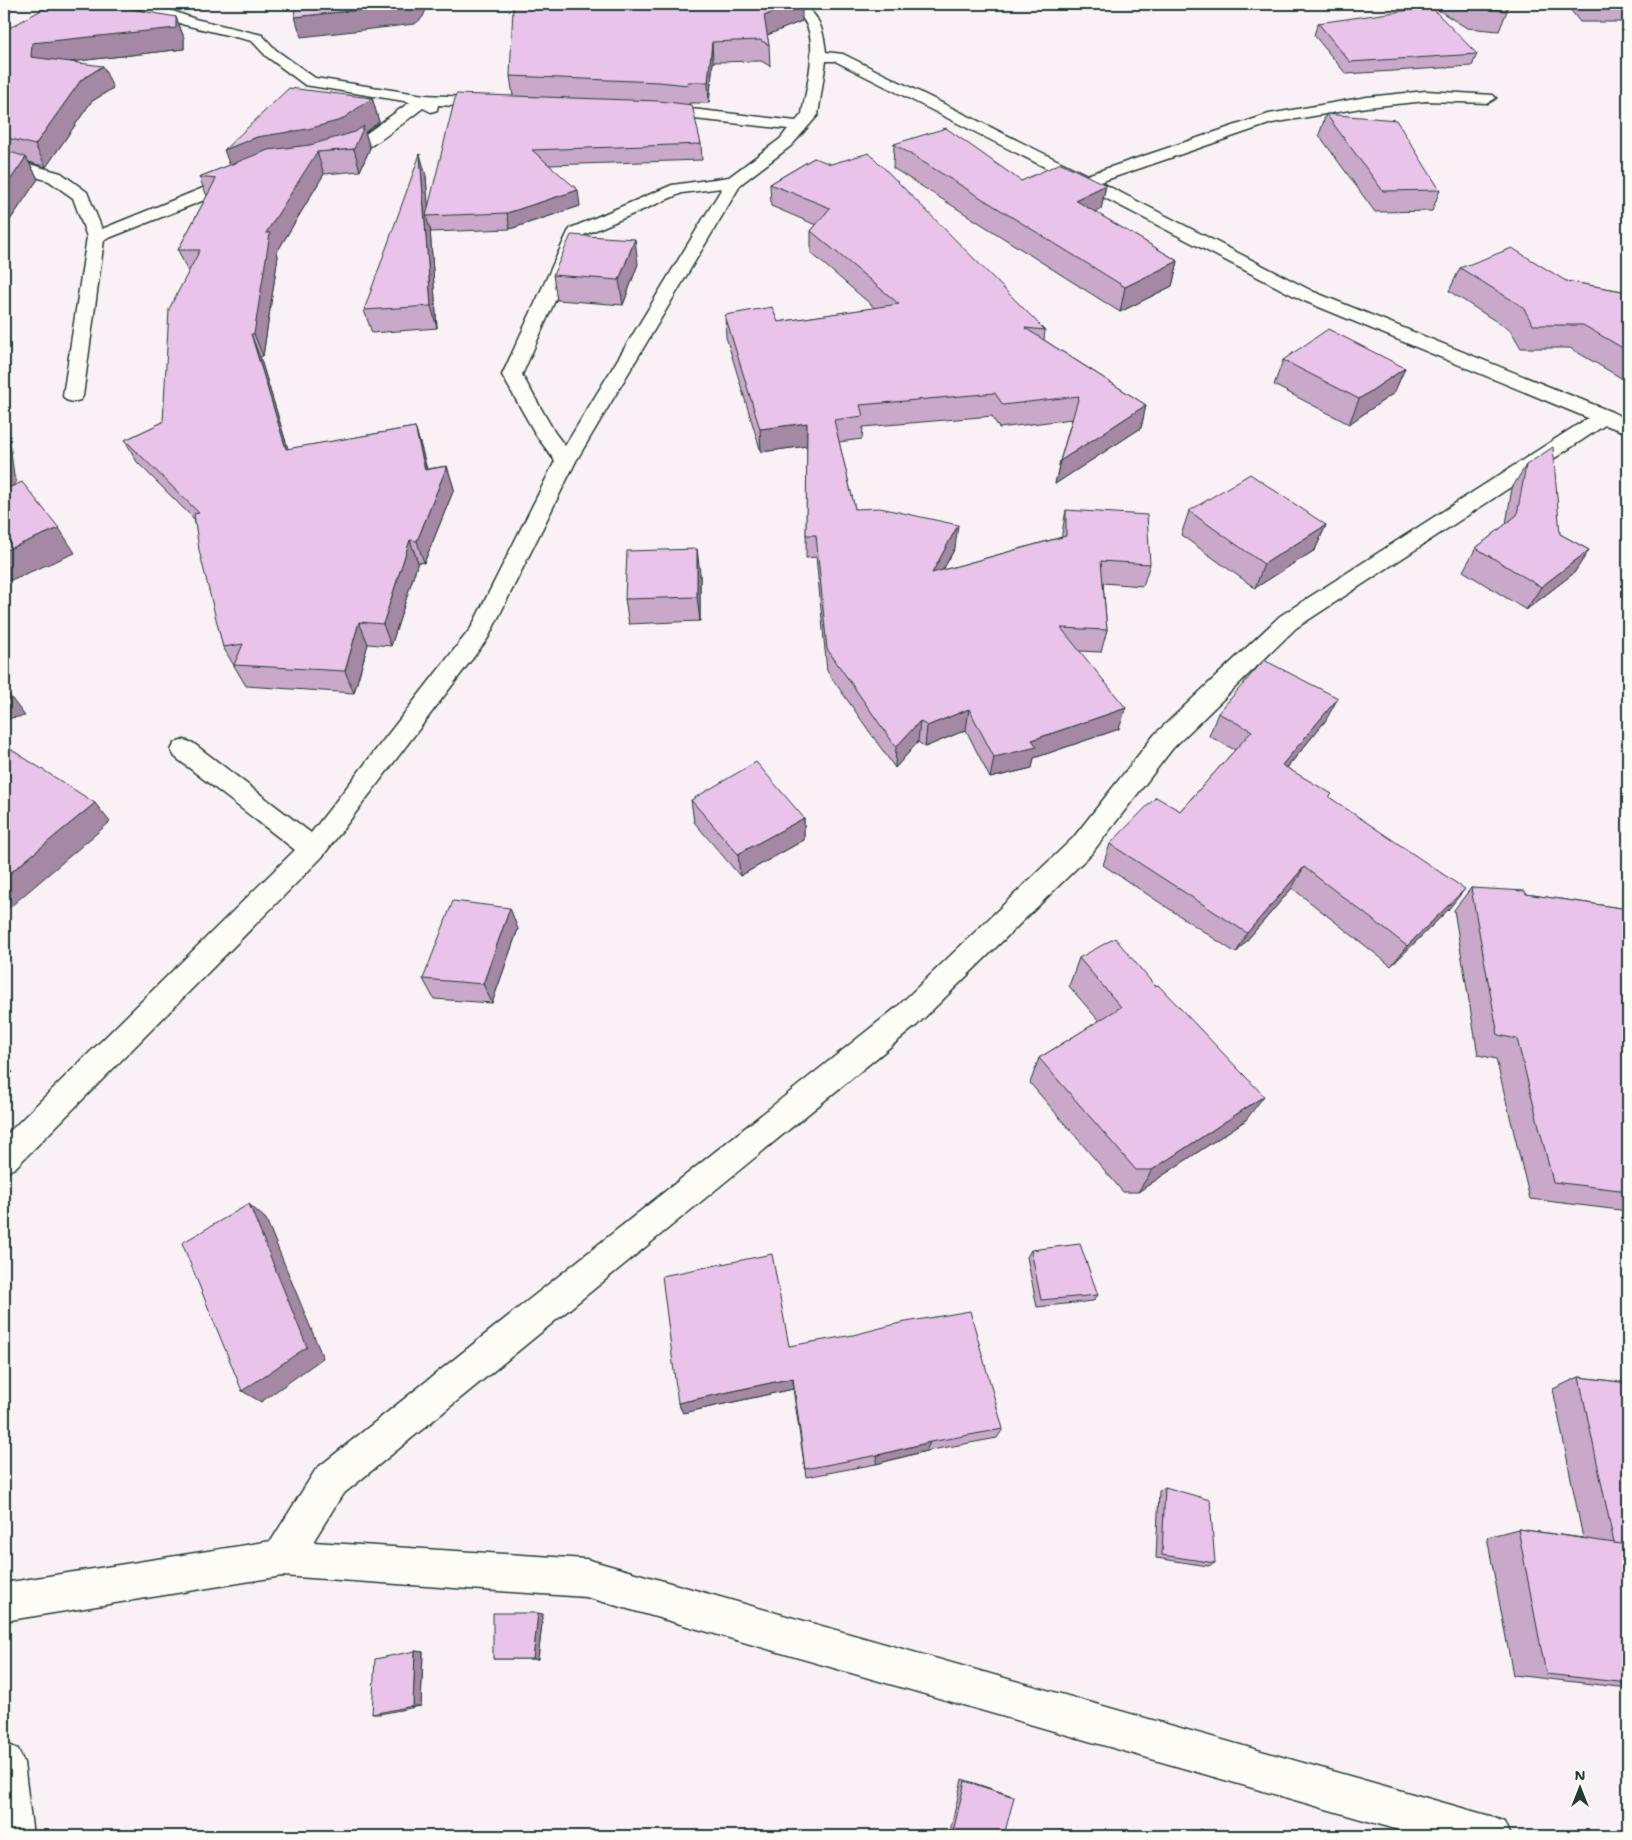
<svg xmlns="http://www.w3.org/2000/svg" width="1632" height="1840" font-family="'Shantell Sans',sans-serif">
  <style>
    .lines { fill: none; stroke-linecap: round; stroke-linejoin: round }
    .minor-casing { stroke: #1f3d34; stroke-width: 3 }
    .minor { fill: #fdfcf7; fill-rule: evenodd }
    .wall { fill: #c9a8ca; stroke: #1f3d34 }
    .shaded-wall { fill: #a488a4; stroke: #1f3d34 }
    .building { fill: #eac3eb; stroke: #1f3d34 }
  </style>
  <rect width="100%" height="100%" fill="#f9f1f5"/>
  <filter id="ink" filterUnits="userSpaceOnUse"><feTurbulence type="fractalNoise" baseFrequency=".02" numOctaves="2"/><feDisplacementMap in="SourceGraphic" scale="10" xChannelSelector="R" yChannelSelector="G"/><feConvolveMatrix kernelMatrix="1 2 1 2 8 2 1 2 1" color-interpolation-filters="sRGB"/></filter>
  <g filter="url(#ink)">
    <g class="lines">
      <defs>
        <g id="minor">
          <path d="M 133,4 L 153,4 L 195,19 L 262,35 L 276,50 L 315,78 L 424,95 L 491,98 L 499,103 L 491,108 L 438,105 L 437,110 L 431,112 L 423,108 C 401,124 356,165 327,158 L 325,155 L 327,152 L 349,146 L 410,102 L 305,85 L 266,56 L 252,41 L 185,25 L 135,7 Z"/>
          <path d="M 785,4 C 816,2 823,25 826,52 L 843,54 L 1087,175 L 1269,114 L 1367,97 L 1426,91 L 1493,95 L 1496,98 L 1488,103 L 1426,101 L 1367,107 L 1272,123 L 1100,182 L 1314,292 L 1612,412 L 1628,420 L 1628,433 L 1605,425 L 1296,628 L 1173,748 L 1091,854 L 917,1025 L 342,1495 L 313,1542 L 586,1559 L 1490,1816 L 1504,1822 L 1510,1836 L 1420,1836 L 586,1597 L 282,1576 L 4,1621 L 4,1583 L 271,1541 L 316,1469 L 897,1007 L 1073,838 L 1155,734 L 1280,616 L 1588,418 L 1302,300 L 1080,185 L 835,61 L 826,61 L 818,115 L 792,145 L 741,184 L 576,461 L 488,638 L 322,857 L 15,1168 L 4,1173 L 4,1137 L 295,850 L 175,757 L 171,750 L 175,743 L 184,740 L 193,743 L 311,833 L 471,628 L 555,461 L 536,435 L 502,375 L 568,232 L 571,228 L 672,185 L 729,177 L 780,139 L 788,129 L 656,115 L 648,110 L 656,105 L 796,121 L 802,114 C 806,89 820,41 803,19 C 798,13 790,10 785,4 ZM 722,188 L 565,446 L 555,433 L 522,375 L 584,235 L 682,193 Z"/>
          <polygon points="4,157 61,173 87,192 102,229 235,175 247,175 249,179 247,183 104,240 83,396 80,400 73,402 66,400 63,396 87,237 73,198 49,181 4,167"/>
          <polygon points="4,1743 18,1749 24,1763 33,1836 4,1836"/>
        </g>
      </defs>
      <use href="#minor" class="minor-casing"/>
      <use href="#minor" class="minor"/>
    </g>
    <g class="wall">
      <polygon points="1428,4 1507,4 1507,11 1499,31 1467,28"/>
      <polygon points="1566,4 1628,4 1628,22 1580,22"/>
      <polygon points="176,17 184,38 184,49 68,62 113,88 91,102 46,167 29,162 38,179 4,229 4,31"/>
      <polygon points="802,21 767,35 769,45 770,66 761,61 713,62 709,103 689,103 701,144 702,160 549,165 580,206 510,229 431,232 430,229 437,328 372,333 364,310 426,176 428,208 513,96 510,76"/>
      <polygon points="1318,23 1477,54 1472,66 1346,74 1314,35"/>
      <polygon points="372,98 379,122 365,132 370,148 360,171 324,174 277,252 278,256 263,356 260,357 288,449 415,427 422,450 427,469 447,466 454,489 424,563 418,562 391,646 368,644 354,693 246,686 223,647 194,519 137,462 125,440 163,422 188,272 178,250 207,196 199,177 230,165"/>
      <polygon points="1326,114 1440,190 1432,211 1375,212 1319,135"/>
      <polygon points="894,144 1021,181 1106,185 1101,209 1095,212 1178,261 1172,286 1120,312 893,168"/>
      <polygon points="814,158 1045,330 1044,340 1146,405 1141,428 1055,484 1060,461 1072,419 999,428 992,416 863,427 862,439 839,442 855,509 955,548 943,570 1062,537 1062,533 1066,510 1150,564 1143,586 1103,583 1107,630 1101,652 1079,651 1119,729 1034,758 1032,768 990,778 966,730 925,747 918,742 895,768 827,671 816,557 806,558 807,446 761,452 726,337 725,315 778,322 875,308 811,253 811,231 816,225 771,206 770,184"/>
      <polygon points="638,264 623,305 557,300 553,275"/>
      <polygon points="1460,268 1566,281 1628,292 1628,382 1570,348 1521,348 1511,331 1449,291"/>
      <polygon points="1283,360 1405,368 1394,393 1349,424 1274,385"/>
      <polygon points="1526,465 1560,534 1589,550 1574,573 1526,610 1463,571 1476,548 1506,524 1512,488"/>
      <polygon points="1189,511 1326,525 1315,550 1255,588 1181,535"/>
      <polygon points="700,573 700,621 629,624 625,599"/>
      <polygon points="1218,713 1326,720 1287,768 1330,797 1448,910 1391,966 1292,888 1236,953 1103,865 1110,844 1180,811 1235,750 1209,736"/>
      <polygon points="691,800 804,818 804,840 740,876 694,822"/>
      <polygon points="1471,888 1526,894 1628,909 1628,1211 1530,1199 1496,1059 1478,1055 1454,910"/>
      <polygon points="518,929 492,1003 434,999 423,979"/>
      <polygon points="1079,958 1246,1120 1138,1192 1123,1192 1030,1083 1039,1058 1099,1021 1069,986"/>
      <polygon points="1031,1250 1098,1295 1093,1301 1037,1307 1027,1257"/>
      <polygon points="789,1346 1003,1429 997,1438 926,1451 876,1464 806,1477 793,1389 683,1413 678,1403"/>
      <polygon points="1579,1377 1628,1383 1628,1688 1513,1675 1487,1537 1518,1529 1583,1538 1553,1389"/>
      <polygon points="1165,1487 1215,1563 1208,1566 1156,1558 1159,1491"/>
      <polygon points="543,1614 538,1659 493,1659"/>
      <polygon points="415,1651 423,1652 421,1706 380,1714 372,1714"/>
      <polygon points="962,1779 1010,1795 1004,1836 949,1836"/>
      <polygon points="1199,1829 1220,1835 1224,1836 1199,1836"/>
    </g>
    <g class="shaded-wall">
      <polygon points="411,4 428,4 423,17 415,24 301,37 295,17"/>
      <polygon points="793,4 802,4 802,21 765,36 764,16"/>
      <polygon points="176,17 184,38 184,49 42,65 31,57 32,43"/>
      <polygon points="712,42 713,62 709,103 708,82"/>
      <polygon points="103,66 113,88 91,102 46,167 35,145 81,80"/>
      <polygon points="372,98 379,122 365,132 370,148 360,171 354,149 317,152 324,174 277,252 278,256 263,356 254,334 233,174 224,150 257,137"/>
      <polygon points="420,154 426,176 429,216 426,216 430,229 437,328 431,306"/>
      <polygon points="26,157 38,179 4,229 4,189"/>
      <polygon points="1106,185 1101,209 1071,224 1075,200"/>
      <polygon points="578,190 580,206 510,229 507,213"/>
      <polygon points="635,239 638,264 623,305 619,280"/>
      <polygon points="1178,261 1172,286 1120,312 1125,287"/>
      <polygon points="251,334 260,357 295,472 286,449"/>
      <polygon points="1405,368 1394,393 1349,424 1359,399"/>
      <polygon points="4,393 14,476 17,481 4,497"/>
      <polygon points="1146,405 1141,428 1055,484 1060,461"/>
      <polygon points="807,423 807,446 761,452 760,429"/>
      <polygon points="415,427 422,450 432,492 425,470"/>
      <polygon points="447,466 454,489 424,563 417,541"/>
      <polygon points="958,525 955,548 929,595 932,573"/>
      <polygon points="1326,525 1315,550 1255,588 1264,564"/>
      <polygon points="59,528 75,553 4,583 4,551"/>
      <polygon points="410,540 418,562 391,646 383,624"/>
      <polygon points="697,549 700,573 700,621 697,597"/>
      <polygon points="1589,550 1574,573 1526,610 1541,587"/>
      <polygon points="359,622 368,644 354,693 345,671"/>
      <polygon points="9,695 25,716 4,719 4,696"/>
      <polygon points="1338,698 1326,720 1271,787 1282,765"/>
      <polygon points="1126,708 1119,729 1034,758 1032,768 990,778 994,757 1032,740"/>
      <polygon points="969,709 966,730 925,747 927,726"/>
      <polygon points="920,721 918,742 895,768 896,747"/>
      <polygon points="95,803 110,822 4,912 4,878"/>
      <polygon points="804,818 804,840 740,876 738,854"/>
      <polygon points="1304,867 1292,888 1236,953 1247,933"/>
      <polygon points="1465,889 1448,910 1391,966 1407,946"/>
      <polygon points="510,908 518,929 492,1003 483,984"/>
      <polygon points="4,1065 13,1072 4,1081"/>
      <polygon points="1264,1096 1246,1120 1138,1192 1152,1170"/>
      <polygon points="249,1204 266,1219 323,1358 261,1402 242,1391"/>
      <polygon points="793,1378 793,1389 683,1413 678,1403"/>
      <polygon points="930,1442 926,1451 876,1464 878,1455"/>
      <polygon points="538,1613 543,1614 538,1659 533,1659"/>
      <polygon points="415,1651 423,1652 421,1706 413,1706"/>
    </g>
    <g class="building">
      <polygon points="52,4 104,4 176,17 176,28 32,43 31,57 103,66 81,80 35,145 4,137 4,31"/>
      <polygon points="294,4 411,4 295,17"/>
      <polygon points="556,4 793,4 764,16 769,45 760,40 712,42 708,82 687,82 688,85 659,82 510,76 513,7"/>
      <polygon points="1469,4 1507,4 1507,11 1475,7"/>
      <polygon points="1431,7 1477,54 1350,62 1318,23"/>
      <polygon points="289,88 372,98 341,120 308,129 257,137 224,150"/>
      <polygon points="456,94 659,101 692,105 701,144 532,150 578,190 507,213 426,216"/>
      <polygon points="1326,114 1396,120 1440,190 1383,191"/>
      <polygon points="364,126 354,149 317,152 266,233 270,233 254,334 251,334 286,449 415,427 425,470 447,466 417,541 410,540 383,624 359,622 345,671 234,665 243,644 223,647 199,550 194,514 199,513 125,440 163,422 169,309 200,250 178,250 216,179 199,177 268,150 310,145 355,132"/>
      <polygon points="946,128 1021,181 1061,163 1106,185 1075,200 1178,261 1125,287 894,144"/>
      <polygon points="4,150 26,157 4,189"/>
      <polygon points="869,153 1045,330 1025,328 1146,405 1060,461 1079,396 1003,405 995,393 860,405 863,416 834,420 855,509 880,508 958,525 932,573 1066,536 1066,510 1147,515 1150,564 1101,561 1107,630 1061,628 1126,708 1032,740 1037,747 994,757 969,709 927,726 920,721 896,747 827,649 816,535 806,535 807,423 760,429 725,315 772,307 778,322 899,304 811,231 830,208 770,184 814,158 831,164"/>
      <polygon points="420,154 431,306 364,310"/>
      <polygon points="571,235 635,239 619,280 553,275"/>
      <polygon points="1512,248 1566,281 1628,292 1628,351 1583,325 1533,325 1523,307 1460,268"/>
      <polygon points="1328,329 1405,368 1359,399 1283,360"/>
      <polygon points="1553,447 1560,534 1589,550 1541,587 1476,548 1517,515 1526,465"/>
      <polygon points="1250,474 1326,525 1264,564 1189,511"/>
      <polygon points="22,482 59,528 4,551 4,490"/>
      <polygon points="697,549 697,597 625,599 627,551"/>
      <polygon points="1264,660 1338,698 1282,765 1332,794 1329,797 1465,889 1407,946 1304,867 1247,933 1110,844 1156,797 1180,811 1252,731 1218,713"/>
      <polygon points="4,745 95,803 4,878"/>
      <polygon points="756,762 804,818 738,854 691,800"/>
      <polygon points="1471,888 1525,891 1526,894 1628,909 1628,1191 1553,1182 1517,1039 1498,1035"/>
      <polygon points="453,901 510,908 483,984 423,979"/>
      <polygon points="1115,938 1155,986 1158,985 1264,1096 1152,1170 1136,1170 1039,1058 1121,1007 1079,958"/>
      <polygon points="249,1204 307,1347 242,1391 182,1243"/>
      <polygon points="1080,1244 1098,1295 1041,1300 1031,1250"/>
      <polygon points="772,1254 789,1346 853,1335 900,1323 970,1311 1003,1429 930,1442 878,1455 805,1469 793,1378 678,1403 662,1276"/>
      <polygon points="1579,1377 1628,1383 1628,1545 1614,1543"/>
      <polygon points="1165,1487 1210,1500 1215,1563 1162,1555"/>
      <polygon points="1518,1529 1628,1545 1628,1683 1546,1674"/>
      <polygon points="493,1613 538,1613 533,1659 493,1659"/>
      <polygon points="415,1651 413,1706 372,1714 375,1659"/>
      <polygon points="965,1781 1014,1797 1004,1836 952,1836"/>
    </g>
  </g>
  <rect width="1632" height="1840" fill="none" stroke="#fdfcf7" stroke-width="20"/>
  <rect x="10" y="10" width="1612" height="1820" fill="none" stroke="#1f3d34" stroke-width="2" filter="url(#ink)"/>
  <g transform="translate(1580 1788)" stroke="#fdfcf7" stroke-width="4" paint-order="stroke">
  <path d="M0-4L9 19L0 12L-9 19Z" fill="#1f3d34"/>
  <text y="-8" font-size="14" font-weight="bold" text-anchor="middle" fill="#1f3d34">N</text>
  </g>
</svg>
